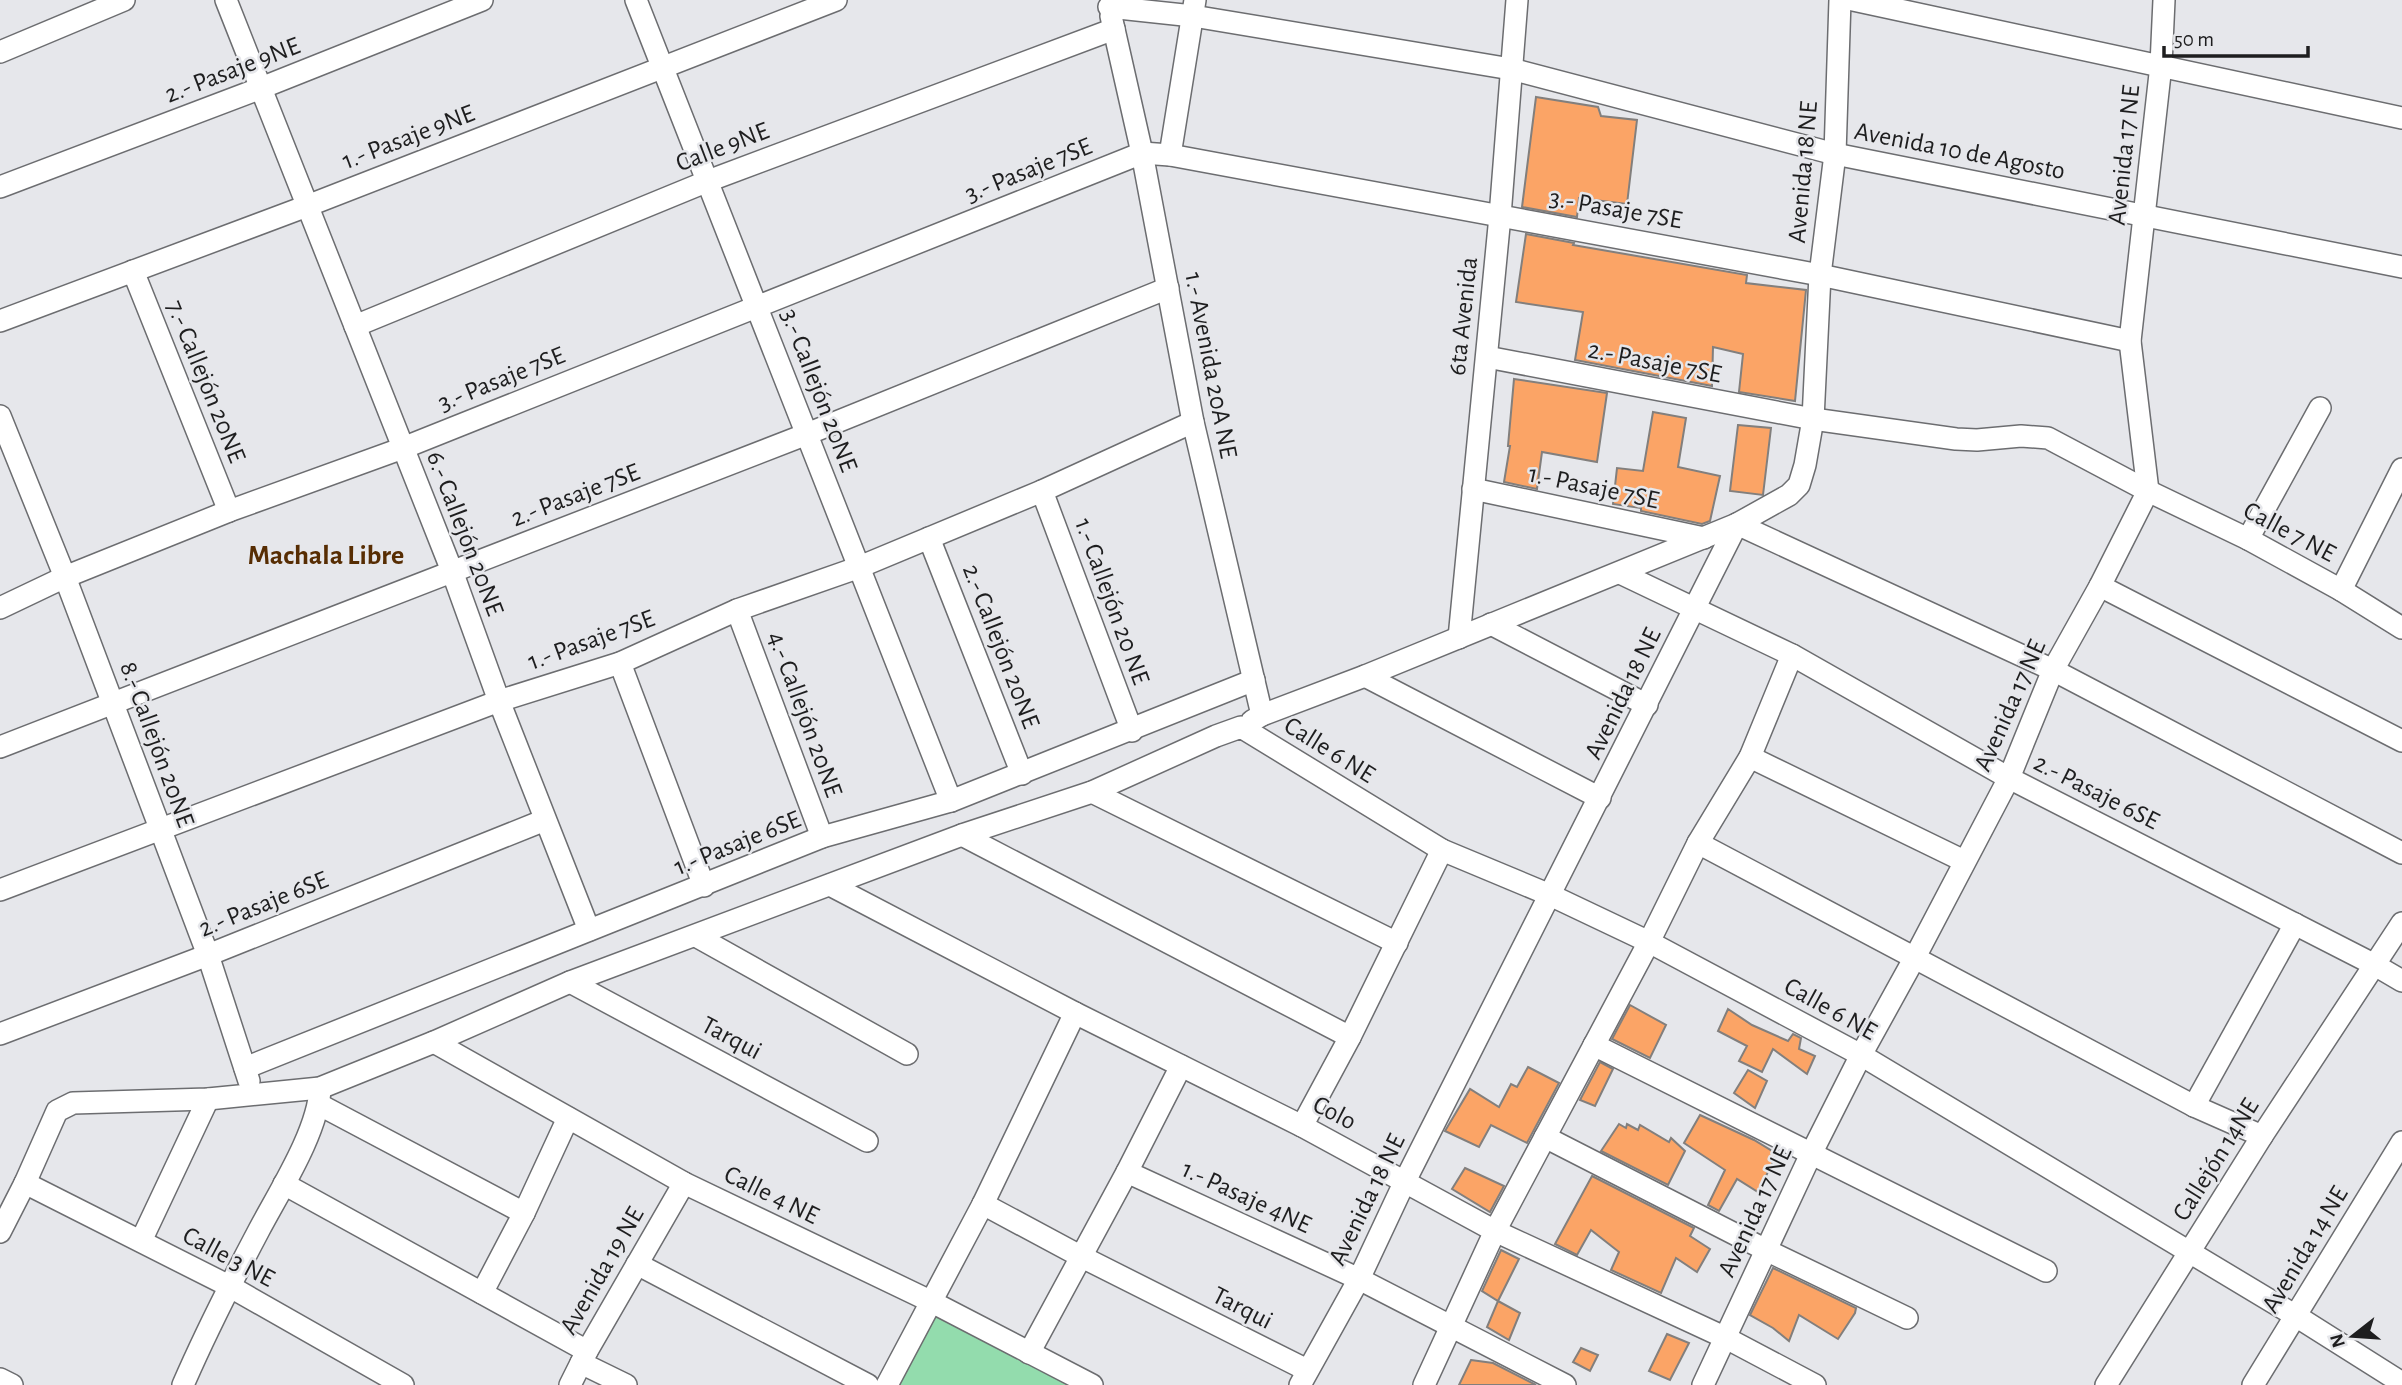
<svg xmlns="http://www.w3.org/2000/svg" width="2402" height="1385" font-family="'Alegreya Sans',sans-serif">
  <style>
    .green { fill: #93dcad }
    .building { fill: #fba466; stroke: #827f7d; stroke-width: 2 }
    .lines { fill: none; stroke-linecap: round; stroke-linejoin: round }
    .minor-casing { stroke: #6c6d70; stroke-width: 24 }
    .minor { stroke: #fff; stroke-width: 21 }
    .labels { text-anchor: middle; stroke-width: 5; stroke-linejoin: round; paint-order: stroke }
    .street-label { font-size: 26px; fill: #1e1e1f; stroke: #e6e7eb }
    .neighbourhood-label { font-size: 28px; font-weight: bold; fill: #572d03; stroke: #e6e7eb }
  </style>
  <rect width="100%" height="100%" fill="#e6e7eb"/>
  <polygon class="green" points="932,1298 1089,1385 889,1385"/>
  <g class="building">
    <polygon points="1536,97 1598,107 1601,116 1637,120 1627,204 1579,198 1577,217 1522,207"/>
    <polygon points="1526,234 1574,243 1573,245 1747,275 1746,283 1806,290 1795,401 1739,392 1743,354 1713,347 1712,386 1575,360 1583,312 1516,302"/>
    <polygon points="1514,379 1607,393 1597,462 1542,452 1537,489 1504,482 1510,446 1508,446"/>
    <polygon points="1653,412 1686,418 1678,467 1720,476 1710,521 1702,524 1641,511 1641,508 1613,504 1617,468 1643,471"/>
    <polygon points="1738,425 1771,428 1763,495 1730,491"/>
    <polygon points="1630,1005 1666,1025 1650,1058 1612,1039"/>
    <polygon points="1728,1009 1752,1025 1788,1041 1793,1034 1801,1038 1799,1049 1815,1056 1807,1074 1773,1049 1762,1072 1739,1061 1747,1046 1718,1031"/>
    <polygon points="1600,1062 1613,1069 1595,1106 1580,1100"/>
    <polygon points="1528,1067 1559,1083 1527,1143 1491,1125 1479,1147 1445,1131 1470,1089 1499,1107 1511,1084 1517,1087"/>
    <polygon points="1748,1070 1767,1081 1755,1108 1734,1093"/>
    <polygon points="1700,1115 1754,1140 1777,1154 1758,1192 1737,1179 1719,1211 1708,1205 1725,1170 1684,1143"/>
    <polygon points="1619,1124 1626,1128 1627,1124 1638,1130 1640,1125 1669,1142 1671,1138 1685,1151 1668,1185 1601,1151"/>
    <polygon points="1465,1168 1504,1186 1490,1212 1452,1189"/>
    <polygon points="1592,1176 1694,1228 1690,1236 1710,1249 1697,1272 1676,1258 1661,1293 1611,1270 1619,1252 1591,1230 1577,1255 1555,1244"/>
    <polygon points="1501,1250 1519,1259 1498,1301 1482,1291"/>
    <polygon points="1773,1268 1856,1308 1855,1313 1838,1339 1799,1315 1789,1341 1773,1328 1750,1315"/>
    <polygon points="1498,1301 1520,1313 1509,1340 1487,1327"/>
    <polygon points="1667,1334 1689,1343 1670,1380 1649,1371"/>
    <polygon points="1581,1348 1598,1355 1590,1371 1573,1362"/>
    <polygon points="1471,1360 1493,1363 1536,1385 1459,1385"/>
  </g>
  <g class="lines">
    <defs>
      <g id="minor">
        <polyline points="226,0 452,571 499,701 589,930"/>
        <path d="M 636,0 C 742,267 844,535 951,801"/>
        <polyline points="1853,0 2402,118"/>
        <polyline points="1109,7 1193,16 1511,69 1835,154 2402,267"/>
        <polyline points="1111,16 1142,153 1193,422 1262,715 1252,721"/>
        <polyline points="0,52 124,0"/>
        <polyline points="1170,155 1195,0"/>
        <polyline points="0,187 261,88 482,0"/>
        <polyline points="133,271 229,511"/>
        <polyline points="0,321 307,206 836,0"/>
        <polyline points="355,326 708,181 1114,29"/>
        <polyline points="1487,357 1813,419 1956,439 1977,440 2021,436 2048,438 2148,491 2248,539 2341,590 2402,628"/>
        <polyline points="0,416 65,577 208,955 249,1081"/>
        <polyline points="1473,489 1704,538"/>
        <polyline points="1042,491 1132,731"/>
        <polyline points="1737,524 2053,670 2402,853"/>
        <polyline points="929,538 1022,774"/>
        <polyline points="2248,539 2320,408"/>
        <polyline points="1620,573 1792,655 2009,778 2373,964 2402,981"/>
        <polyline points="2100,586 2402,741"/>
        <polyline points="2341,590 2402,469"/>
        <polyline points="0,608 65,577 229,511 403,448 1142,153 1170,155 1820,275 2130,341"/>
        <polyline points="737,610 822,837"/>
        <polyline points="1491,624 1647,705"/>
        <polyline points="1459,638 1500,216 1517,0"/>
        <polyline points="620,663 704,886"/>
        <polyline points="1365,676 1600,798"/>
        <polyline points="1262,715 1365,676 1737,524 1789,495 1799,485 1805,465 1813,419 1820,275 1835,154 1840,0"/>
        <polyline points="0,747 807,434 1168,288"/>
        <polyline points="1750,757 1964,861"/>
        <polyline points="1092,792 1397,943"/>
        <polyline points="962,835 1350,1037"/>
        <polyline points="1698,843 2194,1106 2262,1136"/>
        <polyline points="830,885 1075,1013 1302,1126 1495,1231 1726,1338 1815,1385"/>
        <polyline points="0,890 499,701 620,663 737,610 857,568 1042,491 1193,422"/>
        <polyline points="696,936 907,1054"/>
        <polyline points="570,982 867,1141"/>
        <polyline points="0,1034 208,955 545,820"/>
        <polyline points="434,1042 684,1183 930,1301 1092,1385"/>
        <polyline points="1594,1045 2046,1271"/>
        <polyline points="245,1068 822,837 951,801 1254,680"/>
        <polyline points="320,1105 524,1213"/>
        <polyline points="2194,1106 2295,924"/>
        <polyline points="1302,1126 1350,1037 1442,850"/>
        <polyline points="1545,1137 1766,1250 1907,1318"/>
        <polyline points="1127,1172 1181,1066"/>
        <polyline points="25,1183 229,1286 403,1385"/>
        <polyline points="284,1184 587,1351"/>
        <polyline points="983,1204 1080,1256 1307,1370"/>
        <polyline points="0,1232 25,1183 57,1111 73,1103 208,1099 320,1088 434,1042 570,982 962,835 1092,792 1216,736 1241,727 1442,850 1550,895 1649,942 1861,1055 2296,1316 2402,1383"/>
        <polyline points="141,1241 208,1099"/>
        <polyline points="637,1264 868,1385"/>
        <polyline points="482,1293 524,1213 568,1118"/>
        <polyline points="1029,1353 1127,1172 1359,1279 1565,1385"/>
        <polyline points="581,1363 626,1385"/>
        <polyline points="0,1379 12,1385"/>
        <path d="M 183,1385 C 206,1332 232,1281 259,1230 C 279,1192 319,1130 320,1088"/>
        <polyline points="570,1385 587,1351 684,1183"/>
        <polyline points="887,1385 983,1204 1075,1013"/>
        <polyline points="1300,1385 1359,1279 1405,1181 1737,524"/>
        <polyline points="1424,1385 1495,1231 1649,942 1698,843 1750,757 1792,655"/>
        <polyline points="1703,1385 1811,1154 1861,1055 1914,959 2009,778 2053,670 2100,586 2148,491 2130,341 2161,65 2164,0"/>
        <polyline points="2106,1385 2262,1136 2402,923"/>
        <polyline points="2253,1385 2402,1142"/>
      </g>
    </defs>
    <use href="#minor" class="minor-casing"/>
    <use href="#minor" class="minor"/>
  </g>
  <g class="labels">
    <g class="street-label">
      <text transform="translate(232 69) rotate(-21)" y="9">2.- Pasaje 9NE</text>
      <text transform="translate(408 136) rotate(-21)" y="9">1.- Pasaje 9NE</text>
      <text transform="translate(722 146) rotate(-21)" y="9">Calle 9NE</text>
      <text transform="translate(1960 150) rotate(11)" y="9">Avenida 10 de Agosto</text>
      <text transform="translate(2123 155) rotate(-84)" y="9">Avenida 17 NE</text>
      <text transform="translate(1028 169) rotate(-22)" y="9">3.- Pasaje 7SE</text>
      <text transform="translate(1802 172) rotate(-85)" y="9">Avenida 18 NE</text>
      <text transform="translate(1616 208) rotate(10)" y="9">3.- Pasaje 7SE</text>
      <text transform="translate(1462 316) rotate(-84)" y="9">6ta Avenida</text>
      <text transform="translate(1655 361) rotate(11)" y="9">2.- Pasaje 7SE</text>
      <text transform="translate(1212 365) rotate(79)" y="9">1.- Avenida 20A NE</text>
      <text transform="translate(501 378) rotate(-22)" y="9">3.- Pasaje 7SE</text>
      <text transform="translate(207 381) rotate(68)" y="9">7.- Callejón 20NE</text>
      <text transform="translate(820 390) rotate(69)" y="9">3.- Callejón 20NE</text>
      <text transform="translate(1594 486) rotate(12)" y="9">1.- Pasaje 7SE</text>
      <text transform="translate(575 494) rotate(-21)" y="9">2.- Pasaje 7SE</text>
      <text transform="translate(2290 531) rotate(28)" y="9">Calle 7 NE</text>
      <text transform="translate(466 533) rotate(69)" y="9">6.- Callejón 20NE</text>
      <text transform="translate(1113 601) rotate(70)" y="9">1.- Callejón 20 NE</text>
      <text transform="translate(591 639) rotate(-20)" y="9">1.- Pasaje 7SE</text>
      <text transform="translate(1002 646) rotate(69)" y="9">2.- Callejón 20NE</text>
      <text transform="translate(1622 693) rotate(-64)" y="9">Avenida 18 NE</text>
      <text transform="translate(2009 705) rotate(-66)" y="9">Avenida 17 NE</text>
      <text transform="translate(806 714) rotate(70)" y="9">4.- Callejón 20NE</text>
      <text transform="translate(158 744) rotate(70)" y="9">8.- Callejón 20NE</text>
      <text transform="translate(1330 749) rotate(32)" y="9">Calle 6 NE</text>
      <text transform="translate(2097 791) rotate(27)" y="9">2.- Pasaje 6SE</text>
      <text transform="translate(737 842) rotate(-22)" y="9">1.- Pasaje 6SE</text>
      <text transform="translate(263 903) rotate(-22)" y="9">2.- Pasaje 6SE</text>
      <text transform="translate(1831 1008) rotate(29)" y="9">Calle 6 NE</text>
      <text transform="translate(732 1037) rotate(28)" y="9">Tarqui</text>
      <text transform="translate(1335 1112) rotate(27)" y="9">Colo</text>
      <text transform="translate(2215 1159) rotate(-58)" y="9">Callejón 14NE</text>
      <text transform="translate(772 1194) rotate(26)" y="9">Calle 4 NE</text>
      <text transform="translate(1247 1196) rotate(25)" y="9">1.- Pasaje 4NE</text>
      <text transform="translate(1366 1199) rotate(-64)" y="9">Avenida 18 NE</text>
      <text transform="translate(1754 1211) rotate(-65)" y="9">Avenida 17 NE</text>
      <text transform="translate(2304 1249) rotate(-59)" y="9">Avenida 14 NE</text>
      <text transform="translate(229 1256) rotate(28)" y="9">Calle 3 NE</text>
      <text transform="translate(601 1270) rotate(-60)" y="9">Avenida 19 NE</text>
      <text transform="translate(1243 1307) rotate(27)" y="9">Tarqui</text>
    </g>
    <g class="neighbourhood-label">
      <text x="326" y="564">Machala Libre</text>
    </g>
  </g>
  <g transform="translate(2353 1336) rotate(253)" stroke="#e6e7eb" stroke-width="5" paint-order="stroke">
  <path d="M0-5L12 26L0 18L-12 26Z" fill="#1e1e1f"/>
  <text y="-10" font-size="19" font-weight="bold" text-anchor="middle" fill="#1e1e1f">N</text>
  </g>
  <path d="M2164 46v10h144v-10" fill="none" stroke="#1e1e1f" stroke-width="3.5"/>
  <text x="2174" y="46" font-size="21" fill="#1e1e1f" stroke="#e6e7eb" stroke-width="5" paint-order="stroke">50 m</text>
</svg>
